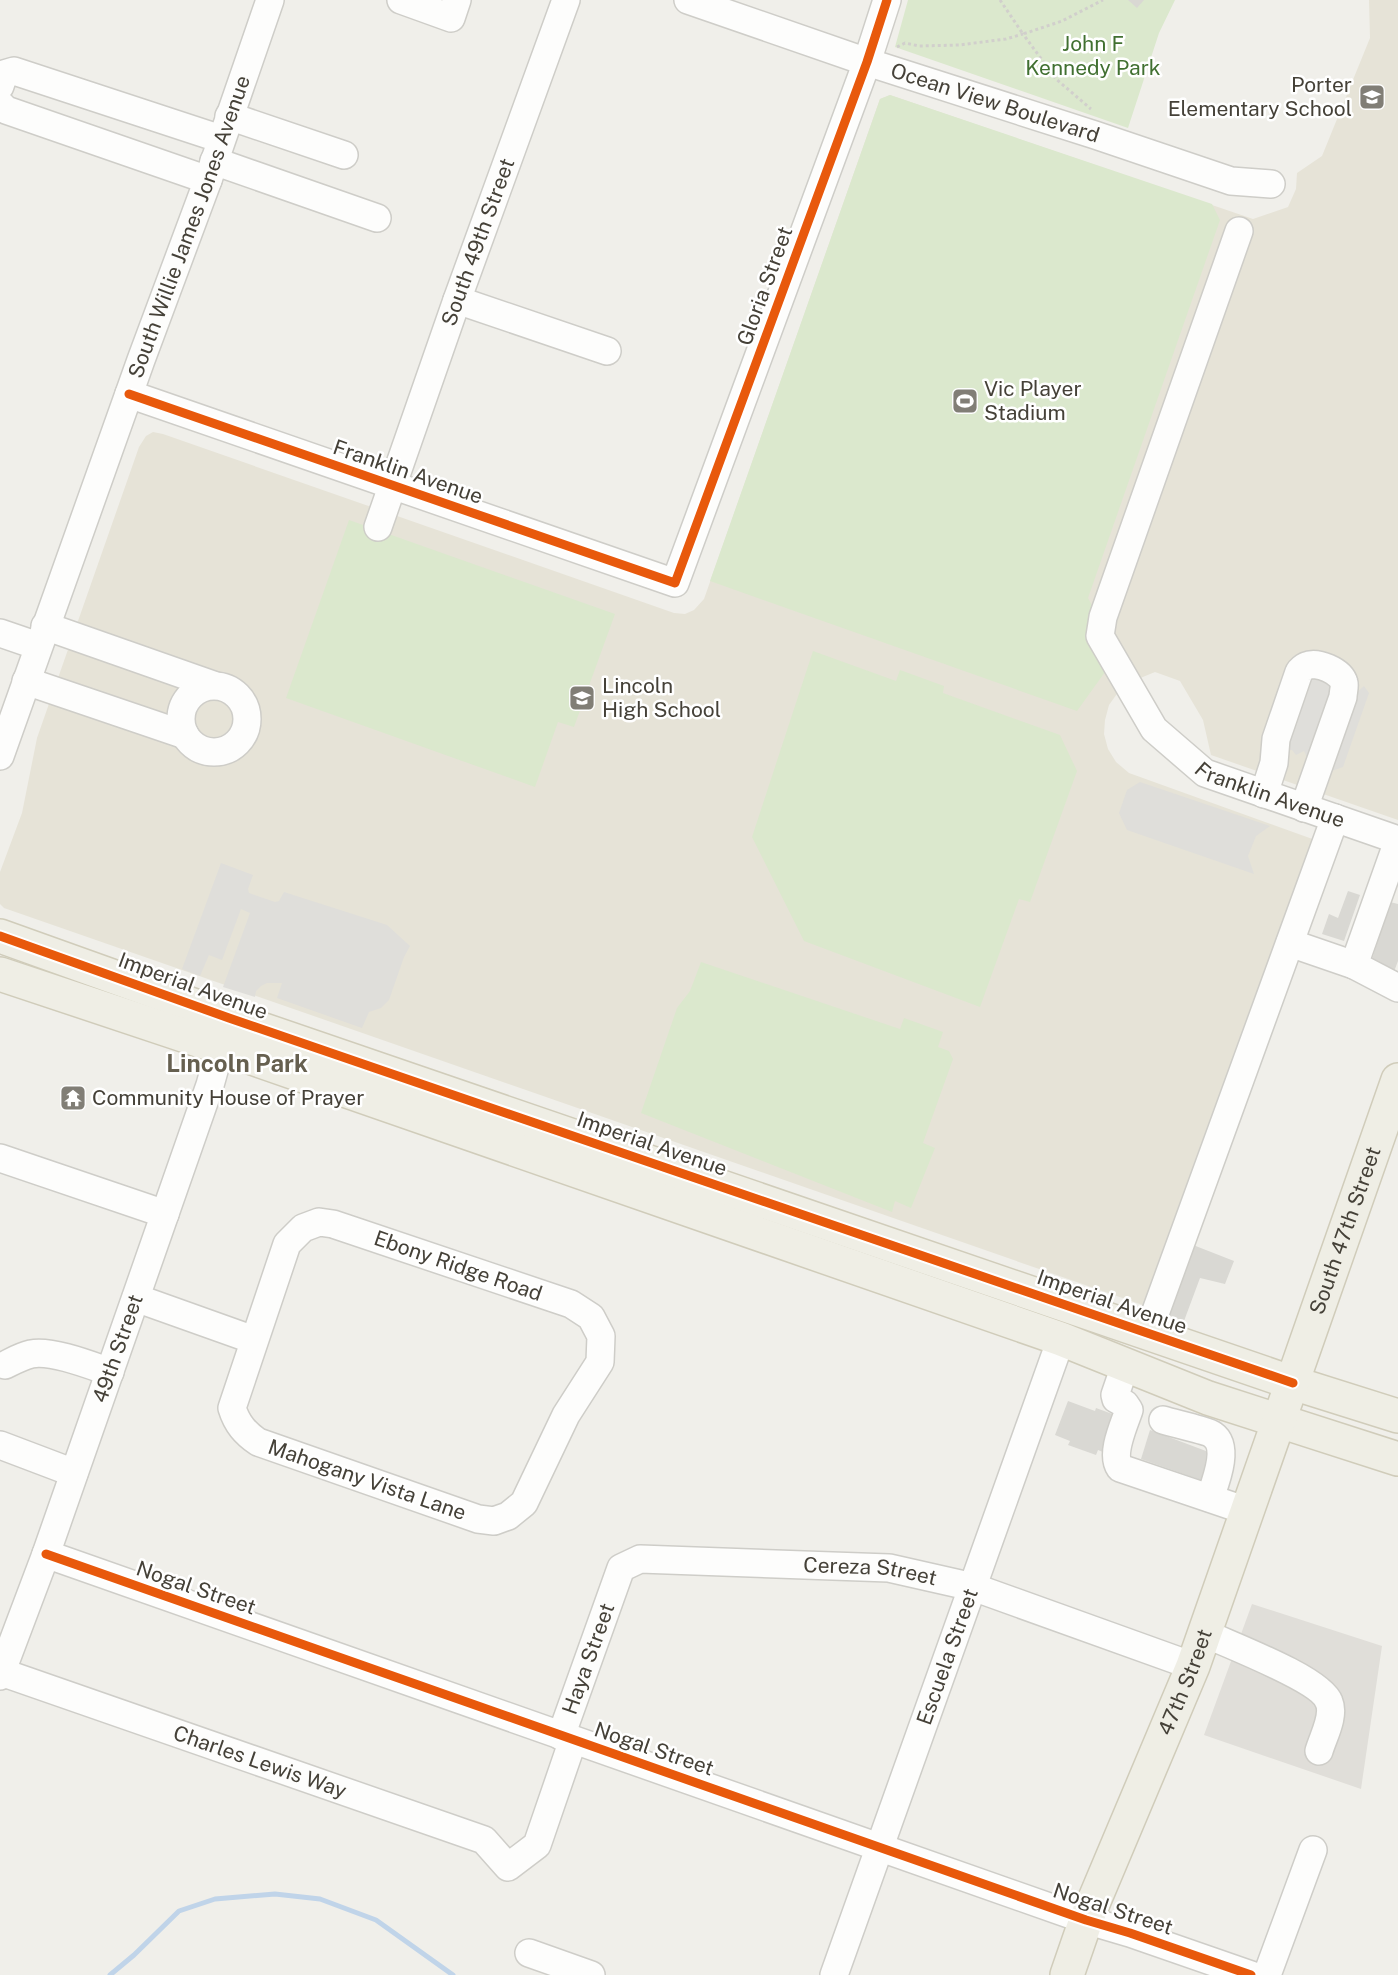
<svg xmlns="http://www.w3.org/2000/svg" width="1398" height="1975" font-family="'Public Sans',sans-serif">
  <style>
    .industrial { fill: #e0ded9 }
    .education { fill: #e6e3d7 }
    .green { fill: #dbe8cd }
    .parking { fill: #dfdeda }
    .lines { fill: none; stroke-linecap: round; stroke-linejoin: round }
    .stream { stroke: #c0d4e9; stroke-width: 5 }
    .building { fill: #d9d8d3 }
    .minor-casing { stroke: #cecdc8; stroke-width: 30 }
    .major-casing { stroke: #d0ccba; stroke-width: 36 }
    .path { stroke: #d1cfcc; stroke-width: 3; stroke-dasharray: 3 3; stroke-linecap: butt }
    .minor { stroke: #fdfdfc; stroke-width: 27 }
    .major { stroke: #efeee5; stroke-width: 33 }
    .cycleway-casing { stroke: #fff; stroke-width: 13 }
    .cycleway { stroke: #e8590c; stroke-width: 9 }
    .labels { text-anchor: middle; stroke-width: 5; stroke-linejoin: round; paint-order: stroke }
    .park-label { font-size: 21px; fill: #417031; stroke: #fff }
    .poi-label { font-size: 21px; fill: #454138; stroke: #fff; text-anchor: start }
    .street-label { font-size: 21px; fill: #454138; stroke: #fff }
    .quarter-label { font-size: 24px; font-weight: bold; fill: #666050; stroke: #fff }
  </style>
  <rect width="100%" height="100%" fill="#f0efea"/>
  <polygon class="industrial" points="1252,1604 1382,1646 1361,1789 1204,1735"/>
  <polygon class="education" points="1369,0 1398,0 1398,820 1211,755 1203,720 1180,681 1155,672 1138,679 1119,691 1109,705 1105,720 1104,734 1108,749 1116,762 1129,773 1318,841 1154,1309 4,908 0,904 0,872 22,813 37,738 139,447 146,436 153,432 163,434 674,613 685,614 694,610 704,599 880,99 890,95 1253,219 1288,207 1296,189 1297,173 1322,156 1370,38"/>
  <g class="green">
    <polygon points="908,0 1175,0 1159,33 1128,128 895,47"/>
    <polygon points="890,95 1212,204 1220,220 1088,598 1095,611 1086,635 1105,672 1077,711 710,581 880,99"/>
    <polygon points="349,520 615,614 574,727 558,722 535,787 286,698"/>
    <polygon points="813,651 896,681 900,670 944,686 943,693 1060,735 1077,771 1030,902 1019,899 980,1007 804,941 752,837"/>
    <polygon points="701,962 900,1029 904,1018 943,1032 938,1047 949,1051 953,1059 923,1143 935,1148 911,1208 895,1201 892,1212 641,1113 677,1008 690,991"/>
  </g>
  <g class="parking">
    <polygon points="1303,652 1346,667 1355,694 1364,686 1369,693 1343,767 1323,774 1313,771 1304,751 1296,755 1292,750 1288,750 1271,762 1261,743 1291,661 1295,655"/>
    <polygon points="1140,782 1270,826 1256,836 1248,856 1254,874 1127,830 1119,813 1127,790"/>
    <polygon points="221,863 253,875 248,889 249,893 275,902 279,901 284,892 387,925 410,946 404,957 389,1000 381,1008 369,1012 362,1028 277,998 282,983 267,983 261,986 256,991 255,997 223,987 250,913 241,909 222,960 209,955 200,976 182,969"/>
  </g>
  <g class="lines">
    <polyline class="stream" points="110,1975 134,1955 179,1911 215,1899 275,1894 320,1899 376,1920 453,1975"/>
  </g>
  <g class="building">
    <polygon points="1128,0 1144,0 1137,8"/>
    <polygon points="1348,891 1360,895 1344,941 1322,934 1329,914 1338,918"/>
    <polygon points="1390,902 1398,904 1398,961 1392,977 1369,969"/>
    <polygon points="1188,1243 1234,1261 1225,1284 1200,1278 1184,1321 1164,1314"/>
    <polygon points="1068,1401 1095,1411 1096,1408 1115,1415 1103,1452 1098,1450 1096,1455 1068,1445 1070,1441 1055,1435"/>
    <polygon points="1150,1430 1214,1454 1204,1481 1141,1459"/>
  </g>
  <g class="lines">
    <defs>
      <g id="minor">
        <polyline points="401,0 451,18 457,0"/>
        <path id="s1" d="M 688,0 L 867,62 L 1095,135 L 1231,181 L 1271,184"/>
        <polyline points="0,86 4,74 14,71 221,139"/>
        <polyline points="0,104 6,110 208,180"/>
        <polyline points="229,116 344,155"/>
        <polyline points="214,161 377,218"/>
        <path id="s2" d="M 1239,231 L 1103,617 L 1100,636 L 1154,729 L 1205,773 L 1398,840"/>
        <polyline points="457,300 607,351"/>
        <polyline points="129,394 675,583 867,62 887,0"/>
        <path id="s3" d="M 378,527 L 457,300 L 566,0"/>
        <polyline points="45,626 213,685"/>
        <polyline points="0,633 38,646"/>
        <polyline points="26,681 185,735"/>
        <circle cx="214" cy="719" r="33"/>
        <path id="s4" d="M 0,756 L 141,360 L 208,180 L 270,0"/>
        <path d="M 1264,794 L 1274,763 L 1276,739 L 1299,672 C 1299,671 1305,666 1306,666 C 1317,661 1341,671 1344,683 C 1345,686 1343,693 1343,697 L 1304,808"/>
        <polyline points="1398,841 1354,965 1398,988"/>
        <polyline points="1290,943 1354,965"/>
        <polyline points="0,1158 165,1214"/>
        <path d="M 319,1222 L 333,1224 L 571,1304 L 591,1317 L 601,1336 L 600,1362 L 566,1415 L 524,1503 L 508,1516 L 494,1521 L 478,1519 L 258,1442 C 245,1433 237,1424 232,1408 L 287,1244 L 303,1228 Z"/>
        <polyline points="136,1298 254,1340"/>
        <polyline points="1148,1333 1335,818"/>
        <path d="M 1126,1363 L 1115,1395 L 1116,1399 L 1125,1404 L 1129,1410 C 1124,1425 1110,1454 1120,1468 L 1247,1511"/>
        <path d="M 5,1365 C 13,1361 22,1356 31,1354 C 52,1350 90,1365 110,1372"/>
        <path d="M 1163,1420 C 1172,1423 1208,1431 1213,1435 C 1230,1447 1215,1483 1210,1498"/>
        <polyline points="0,1445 74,1473"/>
        <polyline points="46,1554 1086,1920 1130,1933 1251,1975"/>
        <path d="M 1204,1633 C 1229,1645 1321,1679 1329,1702 C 1335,1716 1323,1737 1319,1751"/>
        <path id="s5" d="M 1,1672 L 484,1840 L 508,1867 L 537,1845 L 573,1740"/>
        <path id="s6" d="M 0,1676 L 46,1554 L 210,1085 L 226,1028"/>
        <path id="s7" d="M 561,1736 L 621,1568 L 640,1559 L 889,1568 L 973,1587 L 1193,1666"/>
        <polyline points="529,1953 591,1975"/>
        <path id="s8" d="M 834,1975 L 1061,1339"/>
        <polyline points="1267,1975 1313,1850"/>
      </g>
      <g id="major">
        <polyline points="0,936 229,1018 1293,1383 1398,1416"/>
        <polyline points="0,974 252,1058 1061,1339 1208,1398 1398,1459"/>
        <path id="s9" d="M 1067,1975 L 1086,1920 L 1193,1666 L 1398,1080"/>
      </g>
    </defs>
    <use href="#minor" class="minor-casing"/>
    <use href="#major" class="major-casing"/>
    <g class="path">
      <polyline points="1000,0 1023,34 1062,21 1103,0"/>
      <polyline points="897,47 905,43 919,46 959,45 1006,39 1023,34 1056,79 1091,109"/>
    </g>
    <use href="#minor" class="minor"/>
    <use href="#major" class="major"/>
    <defs>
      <g id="cycleway">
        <polyline points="129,394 675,583 867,62 887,0"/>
        <polyline points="0,936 229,1018 1293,1383"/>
        <polyline points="46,1554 1086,1920 1130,1933 1251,1975"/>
      </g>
    </defs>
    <use href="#cycleway" class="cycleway-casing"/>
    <use href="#cycleway" class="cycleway"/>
  </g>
  <defs>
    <symbol id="school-square" viewBox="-11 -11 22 22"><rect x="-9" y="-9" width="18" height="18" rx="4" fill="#817e76" stroke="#fff"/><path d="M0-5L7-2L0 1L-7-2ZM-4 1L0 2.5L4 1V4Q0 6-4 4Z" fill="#fff"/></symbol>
    <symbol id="stadium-square" viewBox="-11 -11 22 22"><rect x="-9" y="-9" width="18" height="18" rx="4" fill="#817e76" stroke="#fff"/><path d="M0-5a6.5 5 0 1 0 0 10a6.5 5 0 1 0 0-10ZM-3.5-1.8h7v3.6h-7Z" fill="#fff"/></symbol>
    <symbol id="temple-square" viewBox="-11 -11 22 22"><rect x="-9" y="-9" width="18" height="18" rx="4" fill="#817e76" stroke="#fff"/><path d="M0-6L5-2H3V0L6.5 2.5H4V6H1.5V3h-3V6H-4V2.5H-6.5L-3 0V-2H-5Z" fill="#fff"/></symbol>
  </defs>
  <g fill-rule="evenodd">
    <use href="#school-square" x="1357" y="82" width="30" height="30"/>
    <use href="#stadium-square" x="950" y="386" width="30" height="30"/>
    <use href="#school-square" x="567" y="683" width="30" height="30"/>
    <use href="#temple-square" x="58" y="1083" width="30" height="30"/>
  </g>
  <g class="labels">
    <g class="park-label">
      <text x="1093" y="51">John F<tspan x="1093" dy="24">Kennedy Park</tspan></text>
    </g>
    <g class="poi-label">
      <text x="1352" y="92" text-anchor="end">Porter<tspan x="1352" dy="24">Elementary School</tspan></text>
      <text x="984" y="396">Vic Player<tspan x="984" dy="24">Stadium</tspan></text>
      <text x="602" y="693">Lincoln<tspan x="602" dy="24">High School</tspan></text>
      <text x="92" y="1105">Community House of Prayer</text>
    </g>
    <g class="street-label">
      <text dy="7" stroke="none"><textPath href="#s1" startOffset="324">Ocean View Boulevard</textPath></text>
      <text dy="7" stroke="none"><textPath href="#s4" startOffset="562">South Willie James Jones Avenue</textPath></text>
      <text dy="7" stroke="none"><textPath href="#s3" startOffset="302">South 49th Street</textPath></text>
      <text transform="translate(765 286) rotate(-70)" y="7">Gloria Street</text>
      <text transform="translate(408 472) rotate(19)" y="7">Franklin Avenue</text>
      <text dy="7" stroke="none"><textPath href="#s2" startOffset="672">Franklin Avenue</textPath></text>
      <text transform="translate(193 986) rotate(20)" y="7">Imperial Avenue</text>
      <text transform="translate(652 1144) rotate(19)" y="7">Imperial Avenue</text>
      <text dy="7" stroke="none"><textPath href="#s9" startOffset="795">South 47th Street</textPath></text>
      <text transform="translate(458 1266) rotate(19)" y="7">Ebony Ridge Road</text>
      <text transform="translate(1112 1302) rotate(19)" y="7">Imperial Avenue</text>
      <text dy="7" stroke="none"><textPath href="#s6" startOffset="348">49th Street</textPath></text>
      <text transform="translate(367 1480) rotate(19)" y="7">Mahogany Vista Lane</text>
      <text dy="7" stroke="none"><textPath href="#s7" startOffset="430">Cereza Street</textPath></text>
      <text transform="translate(196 1588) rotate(19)" y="7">Nogal Street</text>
      <text dy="7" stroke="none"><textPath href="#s8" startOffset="338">Escuela Street</textPath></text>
      <text dy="7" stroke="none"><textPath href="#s7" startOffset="82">Haya Street</textPath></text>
      <text dy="7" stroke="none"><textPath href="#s9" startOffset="316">47th Street</textPath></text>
      <text transform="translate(654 1749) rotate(19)" y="7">Nogal Street</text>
      <text dy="7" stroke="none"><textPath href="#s5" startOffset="274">Charles Lewis Way</textPath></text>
      <text transform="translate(1113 1909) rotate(18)" y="7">Nogal Street</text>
    </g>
    <g class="quarter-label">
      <text x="237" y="1072">Lincoln Park</text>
    </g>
  </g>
</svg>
